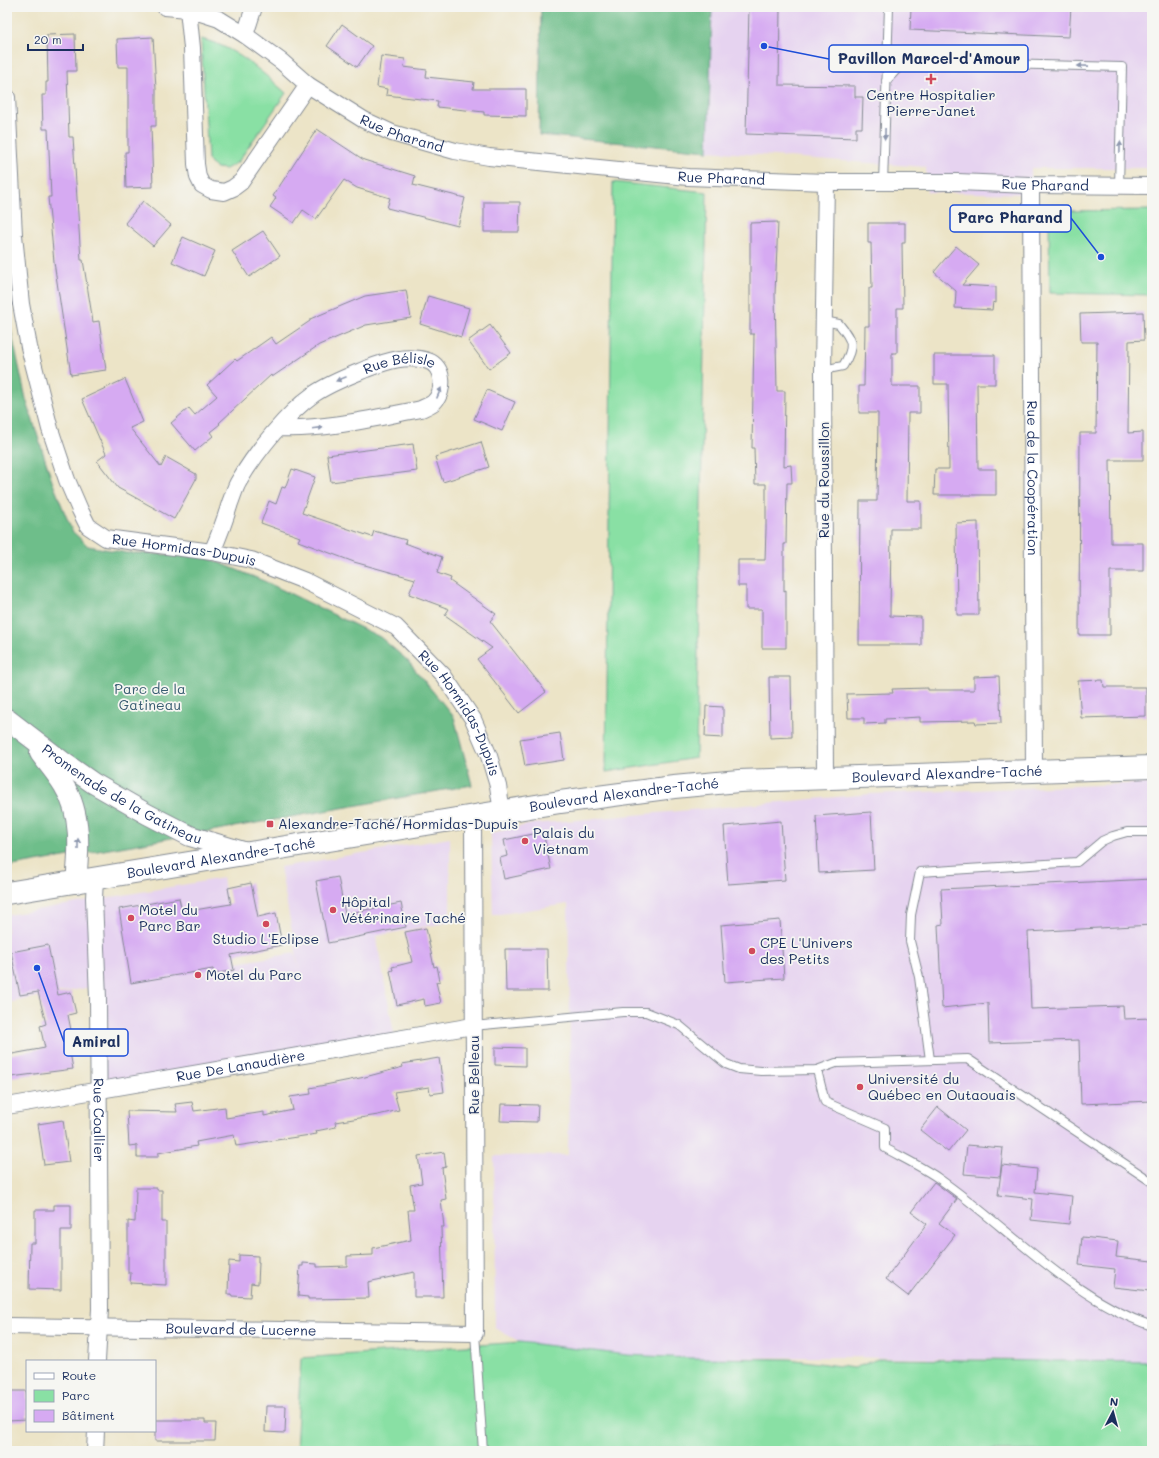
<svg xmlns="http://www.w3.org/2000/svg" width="1159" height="1458" font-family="Mali,sans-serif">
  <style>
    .built { fill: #e6d3f0 }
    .green { fill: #89e0a4; stroke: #528881 }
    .forest { fill: #6ebe8a; stroke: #447674 }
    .building { fill: #d6aaf2 }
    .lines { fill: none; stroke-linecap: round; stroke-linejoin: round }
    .service-casing { stroke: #848a92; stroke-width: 10 }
    .minor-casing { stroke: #848a92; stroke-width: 18 }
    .tertiary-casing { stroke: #848a92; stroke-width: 22 }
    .secondary-casing { stroke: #848a92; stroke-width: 24 }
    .service { stroke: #fff; stroke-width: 8 }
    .minor { stroke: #fff; stroke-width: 16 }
    .tertiary { stroke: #fff; stroke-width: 20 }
    .secondary { stroke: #fff; stroke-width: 22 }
    .oneway { fill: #8d97ae }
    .poi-dot { fill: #d1495b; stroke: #f6f6f2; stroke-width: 1.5 }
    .labels { text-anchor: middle; stroke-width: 3.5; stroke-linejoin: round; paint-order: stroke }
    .poi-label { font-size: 14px; fill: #1b2f5e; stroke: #f6f6f2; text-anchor: start }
    .street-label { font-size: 14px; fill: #1b2f5e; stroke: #f6f6f2 }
    .park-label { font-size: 14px; fill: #365b70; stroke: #f6f6f2 }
    .leader { fill: none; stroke: #1d4ed8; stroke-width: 1.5 }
    .callout-dot { fill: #1d4ed8; stroke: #f6f6f2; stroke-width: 1.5 }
    .callout { fill: #f6f6f2; stroke: #1d4ed8; stroke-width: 1.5 }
    .callout-label { font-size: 15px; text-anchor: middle; font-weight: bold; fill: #1b2f5e }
  </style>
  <rect width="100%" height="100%" fill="#f6f6f2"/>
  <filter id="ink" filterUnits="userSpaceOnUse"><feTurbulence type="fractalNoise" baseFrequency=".025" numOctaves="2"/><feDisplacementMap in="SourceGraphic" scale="8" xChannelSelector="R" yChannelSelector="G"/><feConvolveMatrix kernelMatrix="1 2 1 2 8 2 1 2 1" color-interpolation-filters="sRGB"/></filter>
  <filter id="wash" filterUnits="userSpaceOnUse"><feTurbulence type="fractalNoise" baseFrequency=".012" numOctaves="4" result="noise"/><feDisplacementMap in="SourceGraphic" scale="16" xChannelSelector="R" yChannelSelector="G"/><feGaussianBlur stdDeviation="0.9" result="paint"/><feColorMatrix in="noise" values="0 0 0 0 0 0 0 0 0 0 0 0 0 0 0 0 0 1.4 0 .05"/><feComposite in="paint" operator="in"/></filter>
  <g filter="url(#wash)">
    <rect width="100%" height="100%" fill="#ece4c7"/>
    <g class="built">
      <polygon points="712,7 1152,7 1152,168 1031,168 1031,194 927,192 926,167 708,151"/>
      <polygon points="1152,783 1152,1362 840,1357 690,1358 627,1355 520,1342 495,1328 494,1156 568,1155 570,1017 568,904 493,915 491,833 532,824 871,794"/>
      <polygon points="450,838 450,922 376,936 395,1039 98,1090 96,986 7,1003 7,915 223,878 237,963 295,953 299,969 280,867"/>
    </g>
    <g class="green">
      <path d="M 201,39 C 234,46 261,71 286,93 L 238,162 L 226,169 L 217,168 L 211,164 L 208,159 Z"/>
      <polygon points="613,182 707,192 696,758 606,772"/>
      <polygon points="1152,210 1152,295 1050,293 1049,221 1058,211"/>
      <polygon points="520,1342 627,1355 690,1358 789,1359 854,1368 878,1359 1152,1362 1152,1451 296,1451 301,1358"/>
    </g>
    <g class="forest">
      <polygon points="541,7 712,7 708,151 539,135"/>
      <polygon points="7,312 26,399 52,481 72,531 88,546 127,553 203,556 264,581 380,637 407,660 454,717 472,785 7,867"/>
    </g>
    <g id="blocks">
      <g class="building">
        <polygon points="749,7 780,7 779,85 855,86 855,97 863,97 862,128 856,128 856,138 746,134"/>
        <polygon points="911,7 1071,7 1069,37 910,30"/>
        <polygon points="342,24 372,46 357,67 327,46"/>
        <polygon points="75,34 76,71 67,71 69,137 73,137 81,260 83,260 93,322 99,321 106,370 71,375 54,262 48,197 51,197 48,129 43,129 42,95 46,95 46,82 48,82 47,35"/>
        <polygon points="153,37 156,89 156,126 151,126 153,187 126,188 125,152 128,152 128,67 118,67 117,39"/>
        <polygon points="381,56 405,59 404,67 427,70 426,77 474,82 473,89 526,89 526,116 484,115 484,112 437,107 438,101 386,95 387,89 377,87"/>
        <polygon points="317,129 364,160 415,176 413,185 465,198 458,226 387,208 390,198 357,188 344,180 316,219 303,210 294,223 270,207 276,198 273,196"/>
        <polygon points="143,201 171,225 153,246 125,223"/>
        <polygon points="484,202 520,202 519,232 484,232"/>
        <polygon points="778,222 775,294 777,391 785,391 784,466 791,465 792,483 787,483 786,544 784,544 784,591 786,590 786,648 762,648 762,609 746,609 746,586 738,586 738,560 765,560 766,528 766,484 755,484 754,448 752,448 754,334 750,334 750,223"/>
        <polygon points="868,223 905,223 905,243 902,243 903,308 897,308 897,353 892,353 892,386 920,386 920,413 908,413 907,501 921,501 921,529 891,529 890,616 921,617 921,645 859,645 860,501 877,501 878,413 859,413 859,386 864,386 865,326 869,326 869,288 872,288 871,243 868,243"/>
        <polygon points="263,231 280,256 249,277 232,251"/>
        <polygon points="183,237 215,251 204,276 172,262"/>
        <polygon points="956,246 979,265 962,285 996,287 996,303 993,302 992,310 955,308 956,291 934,272"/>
        <polygon points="406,290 411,318 366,325 319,345 272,377 271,375 219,423 220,424 210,432 213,436 195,451 171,423 189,408 195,415 217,396 207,385 235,359 237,361 271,337 276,344 310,321 310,319 365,296"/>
        <polygon points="428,296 469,308 461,337 420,324"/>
        <polygon points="1143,312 1144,340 1129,341 1128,433 1143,432 1143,460 1110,460 1111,543 1143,543 1143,571 1110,571 1110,635 1079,635 1080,433 1096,433 1097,342 1081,342 1080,314"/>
        <polygon points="490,325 511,353 489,369 468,341"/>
        <polygon points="934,355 995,355 995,384 977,384 978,469 996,469 996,495 934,495 935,469 949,469 948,384 934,384"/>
        <polygon points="125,379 143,422 130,428 161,467 166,457 196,474 196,479 174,519 118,488 97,461 106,454 82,399"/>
        <polygon points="487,390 515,402 502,431 474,419"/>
        <polygon points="481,442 489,467 443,482 435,457"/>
        <polygon points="413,444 417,471 331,482 327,455"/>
        <polygon points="292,469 315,477 302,513 372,537 374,531 406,540 405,543 442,557 437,573 451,578 450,581 496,614 490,621 546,692 519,713 477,659 492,648 445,615 449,609 409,594 415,579 354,562 298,541 300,537 261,523 269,501 276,504 282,487 285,488"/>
        <polygon points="978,522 979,615 957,615 956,523"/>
        <polygon points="999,676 1001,723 976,724 975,721 920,722 920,717 885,719 885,723 864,724 864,718 848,718 847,694 893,693 892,689 928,688 928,690 974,690 974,677"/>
        <polygon points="769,677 791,677 792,737 770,738"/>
        <polygon points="1103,680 1104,687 1146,687 1146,716 1081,718 1078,681"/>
        <polygon points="706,706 723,707 723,738 705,737"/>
        <polygon points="560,733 564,760 525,766 520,739"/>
        <polygon points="871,812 874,870 819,873 816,816"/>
        <polygon points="781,821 785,880 728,884 724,826"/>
        <polygon points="543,832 551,869 504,879 500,858 507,856 504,840"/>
        <polygon points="338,877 345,914 401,903 406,927 328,943 316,881"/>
        <polygon points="1152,879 1152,925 1028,932 1031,1009 1123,1006 1124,1019 1152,1018 1152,1101 1081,1104 1079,1040 989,1043 988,1003 942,1008 938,925 943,924 941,889"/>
        <polygon points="251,883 258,917 276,913 282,945 231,955 234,970 214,974 213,969 131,983 119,909 179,898 182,912 231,904 228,888"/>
        <polygon points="780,920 784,978 725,982 721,925"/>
        <polygon points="426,928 434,967 437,966 440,981 436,982 441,1003 425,1006 424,999 397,1005 390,971 393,970 392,967 412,962 405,932"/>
        <polygon points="48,945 58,995 71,992 76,1013 68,1015 73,1040 68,1041 73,1069 11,1077 7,1055 45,1048 40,1026 46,1024 38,992 20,995 11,952"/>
        <polygon points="505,949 547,949 548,991 506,991"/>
        <polygon points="495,1047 525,1048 525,1066 495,1065"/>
        <polygon points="439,1058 444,1092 430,1094 429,1087 394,1092 399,1110 378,1115 335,1122 336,1127 316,1131 317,1134 236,1146 234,1135 196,1142 197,1146 158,1153 158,1157 137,1157 137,1145 129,1146 127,1111 177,1112 175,1104 192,1102 194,1111 225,1107 226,1118 264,1112 264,1116 293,1110 290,1097 311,1094 310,1088 365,1077 403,1067 402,1064"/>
        <polygon points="501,1104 538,1105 537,1122 500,1121"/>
        <polygon points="938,1107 966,1130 948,1152 920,1130"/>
        <polygon points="63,1120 69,1162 44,1165 38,1124"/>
        <polygon points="967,1145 1003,1148 1000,1177 964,1174"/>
        <polygon points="444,1152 446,1167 442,1168 446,1199 441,1200 444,1227 441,1227 443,1297 414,1297 414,1272 368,1282 369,1298 308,1299 308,1297 298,1296 300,1266 303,1266 303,1263 317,1264 317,1267 347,1266 347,1256 373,1255 373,1248 411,1240 408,1210 414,1210 410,1185 422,1183 418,1156"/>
        <polygon points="1002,1165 1037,1169 1035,1192 1072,1196 1069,1224 1031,1220 1033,1199 998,1195"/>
        <polygon points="934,1182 957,1199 939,1223 955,1235 908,1296 886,1279 927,1224 911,1212"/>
        <polygon points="136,1188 157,1188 157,1190 162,1190 162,1222 166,1222 166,1285 130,1283 131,1273 128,1273 128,1221 135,1222"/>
        <polygon points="54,1205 71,1205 71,1230 61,1230 61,1290 29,1289 30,1243 35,1243 35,1210 54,1210"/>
        <polygon points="1082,1237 1118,1241 1116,1257 1152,1261 1150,1291 1113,1287 1115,1269 1079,1265"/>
        <polygon points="239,1255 258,1256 258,1263 259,1263 258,1284 251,1283 250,1297 232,1296 231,1294 228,1294 229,1261 239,1262"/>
        <polygon points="7,1391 27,1391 27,1420 7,1421"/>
        <polygon points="266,1406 286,1406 285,1433 265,1432"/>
        <polygon points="155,1420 205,1420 205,1423 216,1423 215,1441 155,1441"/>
      </g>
    </g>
  </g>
  <g filter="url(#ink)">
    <use href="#blocks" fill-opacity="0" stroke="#848a92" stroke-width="1"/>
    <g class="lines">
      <defs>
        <g id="service">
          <polyline points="886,81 899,67 915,62 1122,67 1119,186"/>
          <polyline points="883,183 889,7"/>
          <path d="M 823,370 L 843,366 C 855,346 853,341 839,324 L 824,321"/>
          <polyline points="473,1026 623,1012 646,1012 679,1025 726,1064 739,1069 761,1071 817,1070 836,1063 968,1059 1152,1182"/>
          <polyline points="930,1060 919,977 910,941 911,915 920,872 1077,862 1102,841 1113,836 1127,832 1152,832"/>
          <path d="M 817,1070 L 825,1102 L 885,1128 L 885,1148 C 903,1158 922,1167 938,1178 C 1009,1227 1068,1297 1152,1326"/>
          <polyline points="475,1333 483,1451"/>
        </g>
        <g id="minor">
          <path id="s1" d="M 165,7 L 188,9 L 219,19 L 245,35 L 282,62 L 308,85 L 364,120 L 392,133 L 455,151 L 489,157 L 688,177 L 826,182 L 958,182 L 1031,185 L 1152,186"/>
          <polyline points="188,9 192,48 196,164 198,177 202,185 211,190 224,192 233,188 241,182 308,85"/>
          <polyline points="245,35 254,7"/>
          <path id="s2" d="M 7,97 L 14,235 L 21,304 L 29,347 L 50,429 L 67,480 L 80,510 L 88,526 L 106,538 L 212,552 L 251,560 L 305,581 L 396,627 L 443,675 L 473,719 L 489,756 L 498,786 L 502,812"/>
          <path id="s3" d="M 1031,185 L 1034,771"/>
          <path id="s4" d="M 212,552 C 219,536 225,520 230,503 C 233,496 235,487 239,481 C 256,452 287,413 314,394 C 330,383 349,376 366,369 C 387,361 407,354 428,361 C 444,366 445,391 434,402 C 431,405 425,407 421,409 C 374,418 327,430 279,428"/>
          <polyline points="825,777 823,370 826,182"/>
          <path id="s5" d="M 95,879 L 94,898 L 98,998 L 100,1309 L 97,1361"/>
          <path id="s6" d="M 7,1106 L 473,1026"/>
          <path id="s7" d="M 7,1326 L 475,1333 L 473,816"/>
          <polyline points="95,1451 96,1431"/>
        </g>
        <g id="tertiary">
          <path id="s8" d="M 7,719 L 63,762 L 93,783 L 147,814 L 190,836 L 247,853"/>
          <path d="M 40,753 C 48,764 57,774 64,786 C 82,814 79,851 76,883"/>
        </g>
        <g id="secondary">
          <path id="s9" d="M 7,893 L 560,802 L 674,787 L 739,781 L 1152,767"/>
        </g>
      </defs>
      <use href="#service" class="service-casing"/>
      <use href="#minor" class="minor-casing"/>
      <use href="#tertiary" class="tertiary-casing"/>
      <use href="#secondary" class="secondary-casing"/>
      <use href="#service" class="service"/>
      <use href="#minor" class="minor"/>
      <use href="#tertiary" class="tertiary"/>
      <use href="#secondary" class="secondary"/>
    </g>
    <defs><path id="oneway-solid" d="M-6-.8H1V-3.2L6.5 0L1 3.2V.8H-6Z"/></defs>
    <g class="oneway">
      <use href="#oneway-solid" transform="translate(1083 66) rotate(-179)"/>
      <use href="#oneway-solid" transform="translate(885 134) rotate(91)"/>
      <use href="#oneway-solid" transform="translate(1120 147) rotate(-89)"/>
      <use href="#oneway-solid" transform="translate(341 379) rotate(158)"/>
      <use href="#oneway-solid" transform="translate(439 393) rotate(-67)"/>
      <use href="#oneway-solid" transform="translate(318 428) rotate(-7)"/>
      <use href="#oneway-solid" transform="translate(78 844) rotate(-90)"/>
    </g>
  </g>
  <g class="poi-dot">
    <path d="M929 73h4v4h4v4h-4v4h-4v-4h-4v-4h4z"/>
    <rect x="266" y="820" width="8" height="8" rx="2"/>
    <circle cx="525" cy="841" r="4"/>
    <circle cx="333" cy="910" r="4"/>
    <circle cx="131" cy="918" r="4"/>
    <circle cx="266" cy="924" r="4"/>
    <circle cx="752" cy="951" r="4"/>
    <circle cx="198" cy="975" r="4"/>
    <circle cx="860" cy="1087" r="4"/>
  </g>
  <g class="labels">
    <g class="poi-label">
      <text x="931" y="100" text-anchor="middle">Centre Hospitalier<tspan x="931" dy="16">Pierre-Janet</tspan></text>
      <text x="278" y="829">Alexandre-Taché/Hormidas-Dupuis</text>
      <text x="533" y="838">Palais du<tspan x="533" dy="16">Vietnam</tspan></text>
      <text x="341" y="907">Hôpital<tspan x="341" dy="16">Vétérinaire Taché</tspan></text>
      <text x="139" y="915">Motel du<tspan x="139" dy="16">Parc Bar</tspan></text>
      <text x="266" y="944" text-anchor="middle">Studio L'Eclipse</text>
      <text x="760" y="948">CPE L'Univers<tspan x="760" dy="16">des Petits</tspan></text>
      <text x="206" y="980">Motel du Parc</text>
      <text x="868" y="1084">Université du<tspan x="868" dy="16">Québec en Outaouais</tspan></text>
    </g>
    <g class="street-label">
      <text dy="5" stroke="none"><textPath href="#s1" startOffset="273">Rue Pharand</textPath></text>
      <text dy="5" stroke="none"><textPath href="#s1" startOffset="597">Rue Pharand</textPath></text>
      <text dy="5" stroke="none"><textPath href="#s1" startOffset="921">Rue Pharand</textPath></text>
      <text dy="5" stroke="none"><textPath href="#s4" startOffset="284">Rue Bélisle</textPath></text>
      <text dy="5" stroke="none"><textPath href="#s3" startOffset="293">Rue de la Coopération</textPath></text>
      <text transform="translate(824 480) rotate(-90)" y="5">Rue du Roussillon</text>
      <text dy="5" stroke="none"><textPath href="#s2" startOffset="541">Rue Hormidas-Dupuis</textPath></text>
      <text dy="5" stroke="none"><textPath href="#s2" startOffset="877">Rue Hormidas-Dupuis</textPath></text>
      <text dy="5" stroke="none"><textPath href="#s9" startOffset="949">Boulevard Alexandre-Taché</textPath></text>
      <text dy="5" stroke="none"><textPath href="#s8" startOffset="138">Promenade de la Gatineau</textPath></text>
      <text dy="5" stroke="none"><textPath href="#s9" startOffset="625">Boulevard Alexandre-Taché</textPath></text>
      <text dy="5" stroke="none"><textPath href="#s9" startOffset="217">Boulevard Alexandre-Taché</textPath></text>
      <text dy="5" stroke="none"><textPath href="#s6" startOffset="237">Rue De Lanaudière</textPath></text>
      <text transform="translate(474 1075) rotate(-90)" y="5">Rue Belleau</text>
      <text dy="5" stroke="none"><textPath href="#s5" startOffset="241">Rue Coallier</textPath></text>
      <text dy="5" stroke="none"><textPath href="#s7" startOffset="234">Boulevard de Lucerne</textPath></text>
    </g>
    <g class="park-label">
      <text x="150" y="694">Parc de la<tspan x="150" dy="16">Gatineau</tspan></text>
    </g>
  </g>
  <path class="leader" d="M764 46L829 59M1101 257L1071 218M37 968L64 1042"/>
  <g class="callout-dot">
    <circle cx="764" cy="46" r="4"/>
    <circle cx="1101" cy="257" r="4"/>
    <circle cx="37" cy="968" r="4"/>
  </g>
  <g class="callout">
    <rect x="829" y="45" width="199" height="27" rx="4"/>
    <rect x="950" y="205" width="121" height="27" rx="4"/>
    <rect x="64" y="1029" width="64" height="27" rx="4"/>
  </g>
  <g class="callout-label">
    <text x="929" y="64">Pavillon Marcel-d'Amour</text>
    <text x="1010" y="223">Parc Pharand</text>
    <text x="96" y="1047">Amiral</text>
  </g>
  <rect width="1159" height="1458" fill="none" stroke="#f6f6f2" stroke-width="24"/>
  <rect x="26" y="1360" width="130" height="72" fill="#f6f6f2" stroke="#9ea6b7"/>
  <rect x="34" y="1373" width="20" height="6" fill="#ffffff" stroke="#9ea6b7"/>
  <text x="62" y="1380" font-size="12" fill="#1b2f5e">Route</text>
  <rect x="34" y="1390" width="20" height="12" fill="#89e0a4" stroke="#9ea6b7"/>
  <text x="62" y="1400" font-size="12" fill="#1b2f5e">Parc</text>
  <rect x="34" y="1410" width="20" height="12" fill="#d6aaf2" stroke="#9ea6b7"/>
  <text x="62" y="1420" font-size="12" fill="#1b2f5e">Bâtiment</text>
  <g transform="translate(1113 1412) rotate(6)" stroke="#f6f6f2" stroke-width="3" paint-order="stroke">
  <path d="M0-3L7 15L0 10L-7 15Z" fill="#1b2f5e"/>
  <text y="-6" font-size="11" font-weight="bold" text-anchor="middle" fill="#1b2f5e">N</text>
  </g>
  <path d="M28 44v6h55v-6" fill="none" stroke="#1b2f5e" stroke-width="2"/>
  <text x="34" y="44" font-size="12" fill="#1b2f5e" stroke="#f6f6f2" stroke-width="3" paint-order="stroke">20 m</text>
</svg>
